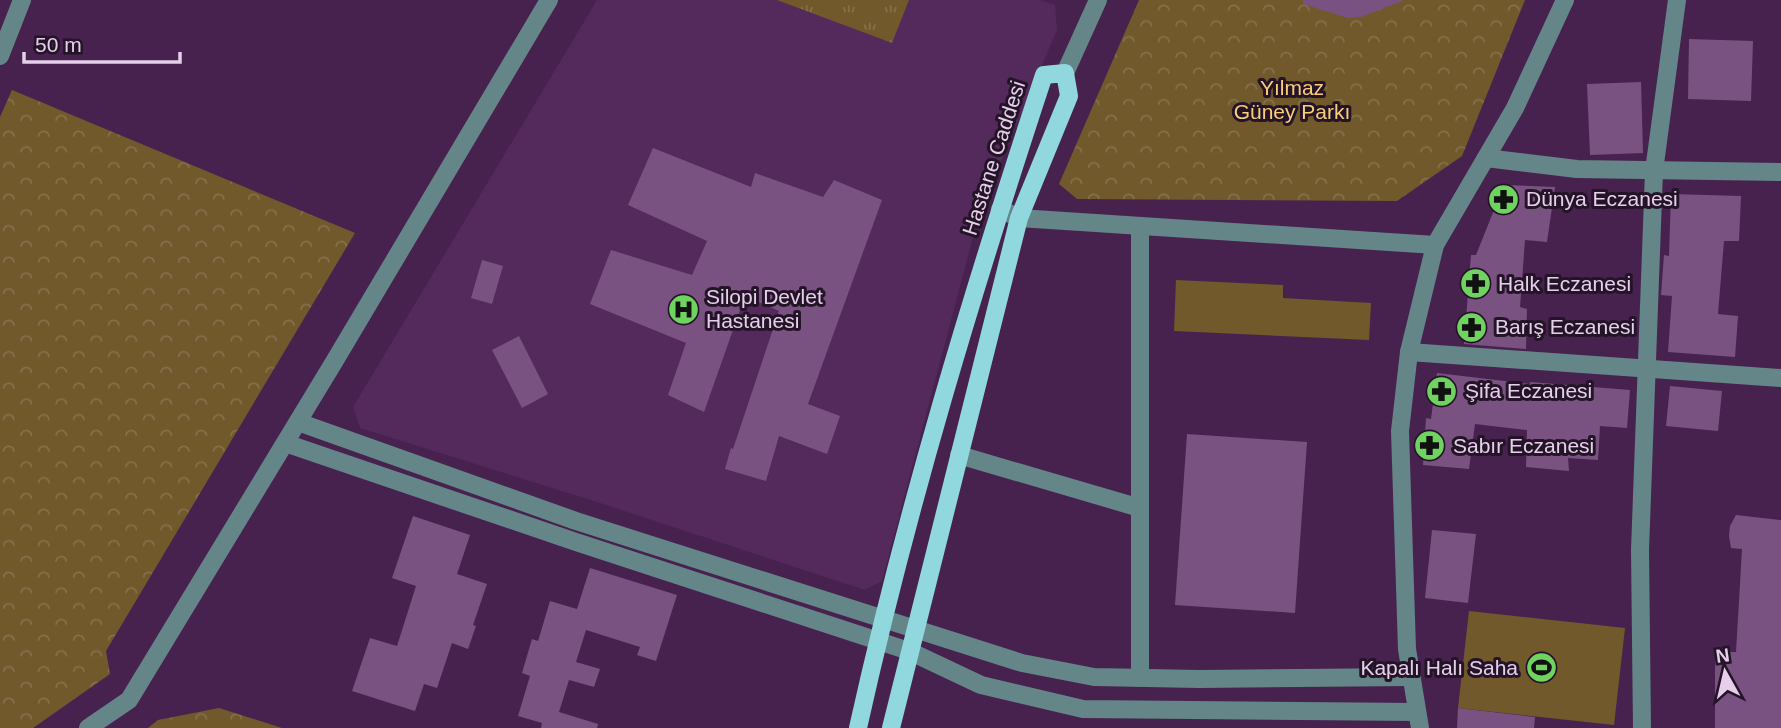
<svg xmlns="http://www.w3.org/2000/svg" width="1781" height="728" font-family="Arial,sans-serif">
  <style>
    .built { fill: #54295c }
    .grass { fill: url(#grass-tufts) }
    .forest { fill: url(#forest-crowns) }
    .pitch { fill: #71592c }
    .building { fill: #7a5282 }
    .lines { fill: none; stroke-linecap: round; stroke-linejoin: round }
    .minor { stroke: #648688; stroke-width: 18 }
    .major { stroke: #90d8dd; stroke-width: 18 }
    .labels { text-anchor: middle; stroke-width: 6; stroke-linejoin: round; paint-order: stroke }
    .park-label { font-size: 21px; fill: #fbcd79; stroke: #241427 }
    .street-label { font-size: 21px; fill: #e6cfea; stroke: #241427 }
    .poi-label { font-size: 21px; fill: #e6cfea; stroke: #241427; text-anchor: start }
  </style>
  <defs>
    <pattern id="grass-tufts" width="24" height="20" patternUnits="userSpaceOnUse" patternTransform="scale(1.75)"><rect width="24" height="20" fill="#71592c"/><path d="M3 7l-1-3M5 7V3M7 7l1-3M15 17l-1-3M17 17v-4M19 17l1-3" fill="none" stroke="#85704b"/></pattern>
    <pattern id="forest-crowns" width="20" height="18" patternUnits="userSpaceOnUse" patternTransform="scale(1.75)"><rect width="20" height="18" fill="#71592c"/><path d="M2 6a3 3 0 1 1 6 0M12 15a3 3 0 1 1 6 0" fill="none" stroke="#85704b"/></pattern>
  </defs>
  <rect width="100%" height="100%" fill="#47224e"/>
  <polygon class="built" points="597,0 1040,0 1055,5 1057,30 980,211 882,581 865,590 597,502 360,428 353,407"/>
  <polygon class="grass" points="777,0 909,0 892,43"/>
  <g class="forest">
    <polygon points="1139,0 1525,0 1462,156 1397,201 1077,199 1059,184"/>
    <polygon points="12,90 355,233 106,651 110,674 33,728 0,728 0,117"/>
    <polygon points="219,708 282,728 148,728 158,720"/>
  </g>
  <g class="pitch">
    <polygon points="1176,280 1283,285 1283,298 1371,303 1369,340 1174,331"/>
    <polygon points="1469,611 1625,628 1614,725 1458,708"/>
  </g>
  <g class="building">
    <polygon points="1303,0 1402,0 1402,1 1361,17 1348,18 1303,4"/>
    <polygon points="1689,39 1753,41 1751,101 1688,99"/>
    <polygon points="1641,82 1643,153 1590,155 1587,84"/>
    <polygon points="653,148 751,187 755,173 823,197 834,180 882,200 808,404 840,416 827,454 779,436 766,481 725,469 731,448 733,449 779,311 745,296 704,412 668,395 686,343 590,304 611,250 692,275 707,241 628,205"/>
    <polygon points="1504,185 1555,187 1547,242 1525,240 1520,307 1527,309 1526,349 1464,344 1471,255 1476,255"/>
    <polygon points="1671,194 1741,196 1739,241 1724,241 1718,314 1738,316 1735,357 1668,352 1672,296 1661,295 1664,255 1669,256"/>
    <polygon points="482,260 503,266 492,304 471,298"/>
    <polygon points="519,336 548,394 522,408 492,350"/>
    <polygon points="1437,373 1530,384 1530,382 1630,390 1627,428 1600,426 1598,460 1568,458 1569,471 1526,467 1527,430 1475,424 1469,469 1423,465 1426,418 1431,419"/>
    <polygon points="1670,386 1722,391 1718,431 1666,426"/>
    <polygon points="1187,434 1307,442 1295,613 1175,605"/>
    <polygon points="1736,515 1781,520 1781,728 1715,728 1715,652 1736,652 1742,549 1731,548 1729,536 1730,526"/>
    <polygon points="413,516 470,535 457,574 487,584 473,625 476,626 468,649 452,643 437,688 424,684 415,711 352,691 370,638 397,646 416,586 392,578"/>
    <polygon points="1432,530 1476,534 1468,603 1425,598"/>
    <polygon points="590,568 677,595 656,661 637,655 640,647 586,630 576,662 600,669 594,687 569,680 559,712 598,724 597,728 541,728 542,723 518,716 530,676 522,673 532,639 538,641 550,601 577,609"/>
    <polygon points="1458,708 1535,717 1534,728 1457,728"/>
  </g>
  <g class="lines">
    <g class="minor">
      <polyline points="0,56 22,0"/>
      <polyline points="1065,73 1098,0"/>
      <polyline points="1486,158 1577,169 1781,172"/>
      <polyline points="1000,209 1019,218 1435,245"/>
      <polyline points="1409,352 1781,378"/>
      <polyline points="298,422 576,521 1022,663 1094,677 1199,679 1412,677"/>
      <polyline points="285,443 576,542 909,651 981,685 1083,709 1417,712"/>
      <polyline points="959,455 1140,508"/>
      <polyline points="1140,678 1140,226"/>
      <polyline points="88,728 129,700 334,362 549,0"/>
      <polyline points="1420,728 1407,649 1400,431 1409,352 1435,245 1515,108 1565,0"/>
      <polyline points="1642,728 1640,550 1654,171 1677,0"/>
    </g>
    <path class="major" d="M 858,728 C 907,507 973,290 1044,75 L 1065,73 L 1069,96 L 1019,218 L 891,728"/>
  </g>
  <defs>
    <symbol id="pharmacy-disc" viewBox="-11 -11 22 22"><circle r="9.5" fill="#6fd360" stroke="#241427"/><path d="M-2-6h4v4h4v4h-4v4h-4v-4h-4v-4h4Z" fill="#111"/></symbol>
    <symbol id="hospital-disc" viewBox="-11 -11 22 22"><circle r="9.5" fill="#6fd360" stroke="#241427"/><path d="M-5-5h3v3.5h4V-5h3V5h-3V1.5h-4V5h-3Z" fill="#111"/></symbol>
    <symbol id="stadium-disc" viewBox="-11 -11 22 22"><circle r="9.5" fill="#6fd360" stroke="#241427"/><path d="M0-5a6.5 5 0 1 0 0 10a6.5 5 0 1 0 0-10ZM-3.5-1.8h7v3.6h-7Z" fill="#111"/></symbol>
  </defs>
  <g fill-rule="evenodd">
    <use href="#pharmacy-disc" x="1486" y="182" width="35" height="35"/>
    <use href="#pharmacy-disc" x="1458" y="266" width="35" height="35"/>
    <use href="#hospital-disc" x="666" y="292" width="35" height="35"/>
    <use href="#pharmacy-disc" x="1454" y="310" width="35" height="35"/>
    <use href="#pharmacy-disc" x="1424" y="374" width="35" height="35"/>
    <use href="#pharmacy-disc" x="1412" y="428" width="35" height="35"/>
    <use href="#stadium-disc" x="1524" y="650" width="35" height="35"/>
  </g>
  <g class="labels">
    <g class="park-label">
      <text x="1292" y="95">Yılmaz<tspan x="1292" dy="24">Güney Parkı</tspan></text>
    </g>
    <g class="street-label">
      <text transform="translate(994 158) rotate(-72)" y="7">Hastane Caddesi</text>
    </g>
    <g class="poi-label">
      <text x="1526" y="206">Dünya Eczanesi</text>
      <text x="1498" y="291">Halk Eczanesi</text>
      <text x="706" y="304">Silopi Devlet<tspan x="706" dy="24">Hastanesi</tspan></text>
      <text x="1495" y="334">Barış Eczanesi</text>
      <text x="1465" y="398">Şifa Eczanesi</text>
      <text x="1453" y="453">Sabır Eczanesi</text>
      <text x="1518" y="675" text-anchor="end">Kapalı Halı Saha</text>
    </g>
  </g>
  <g transform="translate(1725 672) rotate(352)" stroke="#241427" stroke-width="5" paint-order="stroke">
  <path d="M0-5L12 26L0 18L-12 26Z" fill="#e6cfea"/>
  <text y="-10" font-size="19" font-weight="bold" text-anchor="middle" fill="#e6cfea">N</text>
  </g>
  <path d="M24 52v10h156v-10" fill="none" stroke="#e6cfea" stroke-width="3.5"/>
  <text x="35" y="52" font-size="21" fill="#e6cfea" stroke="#241427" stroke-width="5" paint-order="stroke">50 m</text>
</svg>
